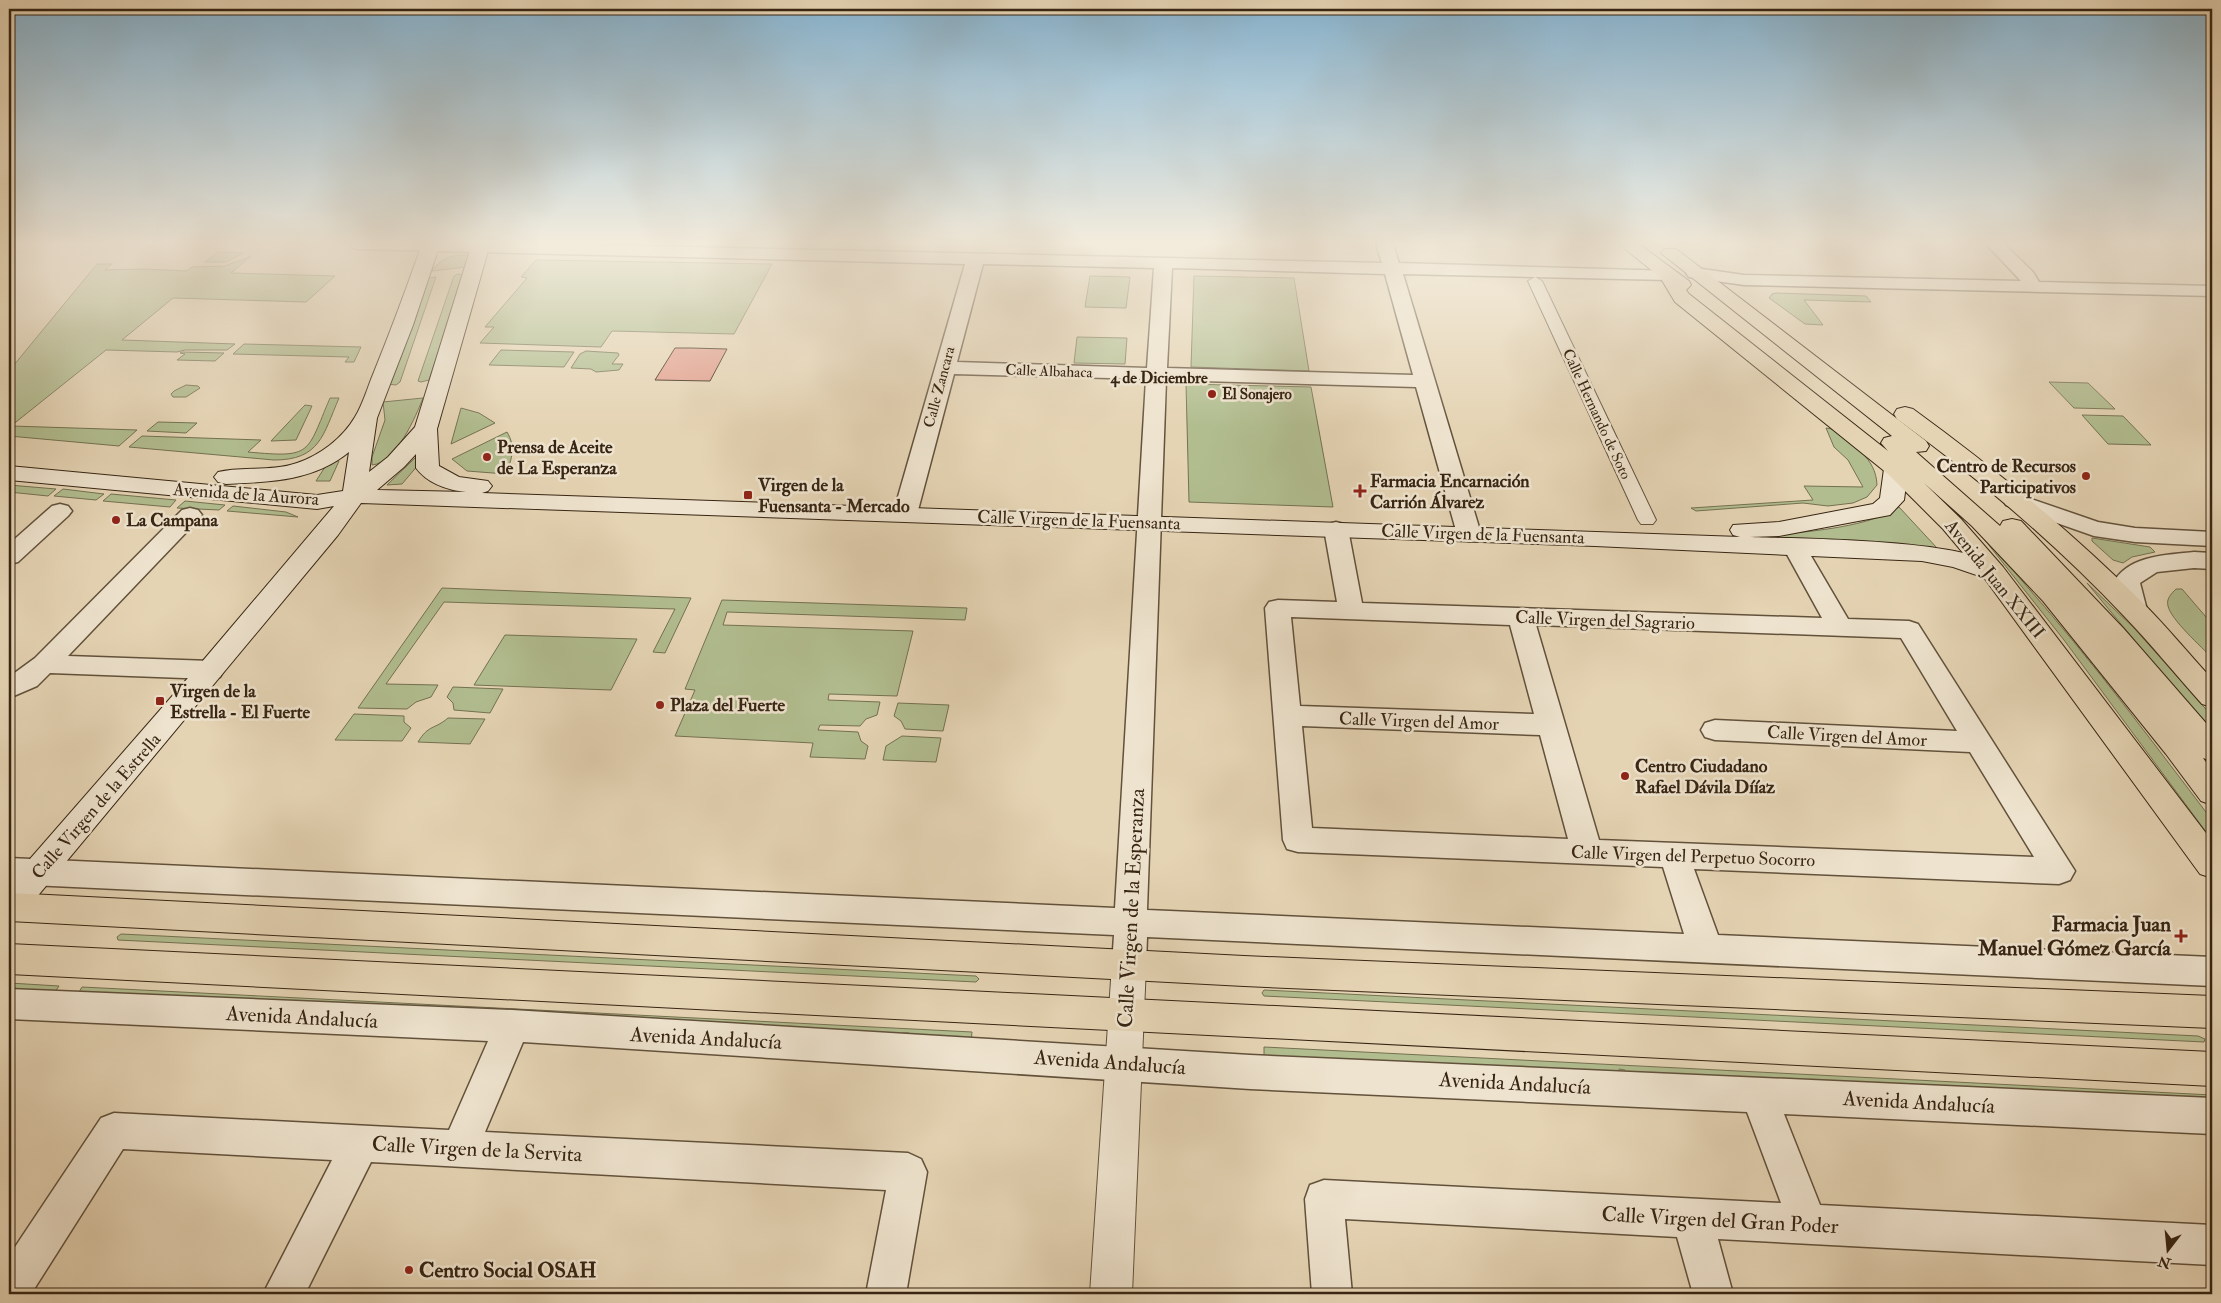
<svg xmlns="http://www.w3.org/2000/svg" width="2221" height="1303" font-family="'IM FELL Double Pica',serif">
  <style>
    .green { fill: #b1bd8f; stroke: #747151 }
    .building { fill: #e4a08f; stroke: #372513 }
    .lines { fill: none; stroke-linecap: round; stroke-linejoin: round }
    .pedestrian-casing { stroke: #62513b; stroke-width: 2 }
    .minor-casing { stroke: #62513b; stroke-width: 3 }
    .tertiary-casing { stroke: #62513b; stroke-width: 2 }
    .secondary-casing { stroke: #372513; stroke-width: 2 }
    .primary-casing { stroke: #372513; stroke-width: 2 }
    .pedestrian { fill: #eee3ce; fill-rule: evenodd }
    .minor { fill: #eee3ce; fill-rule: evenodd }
    .tertiary { fill: #eee3ce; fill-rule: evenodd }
    .secondary { fill: #eee3ce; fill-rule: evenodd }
    .primary { fill: #e5d4b4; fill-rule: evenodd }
    .poi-dot { fill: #8f2418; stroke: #eee3ce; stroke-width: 2 }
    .labels { text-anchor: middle; stroke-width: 5; stroke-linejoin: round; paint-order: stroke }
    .far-street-label { font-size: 15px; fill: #372513; stroke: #eee3ce }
    .far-poi-label { font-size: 15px; font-weight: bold; fill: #372513; stroke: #eee3ce; text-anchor: start }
    .far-neighbourhood-label { font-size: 16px; font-weight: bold; fill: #372513; stroke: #eee3ce }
    .poi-label { font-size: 18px; font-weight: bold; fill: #372513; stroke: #eee3ce; text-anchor: start }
    .street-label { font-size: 18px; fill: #372513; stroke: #eee3ce }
    .near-street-label { font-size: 21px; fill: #372513; stroke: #eee3ce }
    .near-poi-label { font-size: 21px; font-weight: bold; fill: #372513; stroke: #eee3ce; text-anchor: end }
  </style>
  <rect width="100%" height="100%" fill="#e5d4b4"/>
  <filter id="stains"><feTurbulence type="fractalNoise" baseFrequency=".004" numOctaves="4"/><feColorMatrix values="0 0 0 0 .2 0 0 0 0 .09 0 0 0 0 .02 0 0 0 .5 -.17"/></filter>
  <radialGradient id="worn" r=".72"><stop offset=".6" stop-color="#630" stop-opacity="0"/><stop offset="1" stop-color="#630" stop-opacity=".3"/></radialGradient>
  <g class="green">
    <polygon points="218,252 244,253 226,262 205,262"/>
    <path d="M 465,255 L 470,257 L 466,267 L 432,271 C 439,260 452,254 465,255 Z"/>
    <polygon points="251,256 231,273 335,276 306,302 173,298 122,340 235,344 227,350 185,350 177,352 106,350 11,426 137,430 119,446 9,436 9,371 97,264 112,264 105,270 145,269 187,271 192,267 225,266"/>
    <polygon points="536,260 772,264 734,334 612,331 601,347 480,343 494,327 485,327 527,278 521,277"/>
    <polygon points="458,274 464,275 429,380 421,382 418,381 454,276"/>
    <polygon points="1090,276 1130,277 1126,308 1085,307"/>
    <polygon points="1194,276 1294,278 1309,371 1191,367"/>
    <polygon points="436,277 400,382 396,385 388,384 429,278"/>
    <polygon points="1776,293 1866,296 1871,302 1804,300 1823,325 1805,324 1769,298 1772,294"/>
    <polygon points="1077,337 1127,338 1125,364 1074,363"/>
    <polygon points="244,344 361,347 354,362 345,362 349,357 233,354"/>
    <polygon points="501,350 574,352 564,367 489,365"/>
    <polygon points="586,351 618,353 619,355 612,364 623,364 619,370 596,372 591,369 571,368 580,354"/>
    <polygon points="182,352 224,353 215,361 177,360 185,354 180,353"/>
    <polygon points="2049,382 2088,383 2115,409 2074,408"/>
    <polygon points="1186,384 1311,387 1333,507 1189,502"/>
    <polygon points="186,385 198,386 200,388 186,397 173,397 171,394 174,391"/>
    <path d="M 330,398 L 339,398 C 323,435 320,460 274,460 L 129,447 L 142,436 L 261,440 L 248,452 C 313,458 306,454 330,398 Z"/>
    <path d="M 423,398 C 416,416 396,463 372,465 L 372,457 L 385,420 L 383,402 Z"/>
    <polygon points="305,405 312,406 296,440 271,441"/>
    <polygon points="461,408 479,413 495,423 451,444"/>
    <polygon points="2082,415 2123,416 2151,445 2108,444"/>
    <polygon points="158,422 197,423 186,433 147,431"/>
    <path d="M 1826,428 L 1832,429 C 1852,445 1876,457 1877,485 L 1867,497 L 1853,503 L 1828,506 L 1803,503 L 1696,511 L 1691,508 L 1813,500 L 1804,486 L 1863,487 L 1848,460 L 1834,447 Z"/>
    <path d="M 507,432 C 516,447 512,458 506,474 L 467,471 L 452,459 Z"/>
    <polygon points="415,458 419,459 419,464 402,484 387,485"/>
    <polygon points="337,460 339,461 330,481 316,481 325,467"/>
    <polygon points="9,485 56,489 48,496 9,492"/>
    <polygon points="63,489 104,494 96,500 54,496"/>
    <polygon points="111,494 176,500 170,507 103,501"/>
    <polygon points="185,501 225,505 219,510 177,508"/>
    <polygon points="233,506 286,512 298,517 227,511"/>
    <path d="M 1899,507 L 1937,548 L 1651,538 C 1710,537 1853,539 1899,507 Z"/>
    <polygon points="2092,538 2150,547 2155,552 2132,557 2123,563 2113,560 2092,541"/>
    <path d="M 1984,539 C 2067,627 2139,724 2212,820 L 2212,840 L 2064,640 Z"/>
    <polygon points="2087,583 2134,628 2212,716 2212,734"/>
    <polygon points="442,588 691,598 665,653 653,652 675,609 444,602 386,684 438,685 431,697 416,702 407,709 358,708"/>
    <path d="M 2176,589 L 2182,589 L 2212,624 L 2212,658 C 2202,647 2171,620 2168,606 C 2166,599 2171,594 2176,589 Z"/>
    <polygon points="722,600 967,608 965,620 727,612 723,625 913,631 897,696 829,694 828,700 880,702 877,715 866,719 860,726 820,725 818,730 858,732 861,741 868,746 865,759 810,757 813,743 675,736 695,690 685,689"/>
    <polygon points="505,635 637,639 611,690 474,685"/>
    <polygon points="453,687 503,689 490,713 454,710 453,703 447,697"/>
    <polygon points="898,703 949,705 943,731 905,729 901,721 894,716"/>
    <polygon points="354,714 404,716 404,722 411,728 402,741 335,740"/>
    <path d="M 448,718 L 485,719 L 470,744 L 418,742 C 429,724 434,730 448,718 Z"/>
    <polygon points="902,736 941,738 936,762 883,760 886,746"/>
    <polygon points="121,934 976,976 979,979 976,982 118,940 117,937"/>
    <polygon points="9,983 59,986 53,995 9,993"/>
    <polygon points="82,987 972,1032 971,1042 909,1038 909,1033 902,1033 902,1039 150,1000 153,995 147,994 143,1000 76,997"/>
    <polygon points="1264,990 2198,1036 2205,1039 2204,1042 1264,996 1262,993"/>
    <polygon points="1264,1047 2212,1095 2212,1105 1935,1091 1932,1085 1925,1085 1927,1091 1627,1076 1625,1070 1619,1069 1620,1075 1264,1058"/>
  </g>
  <polygon class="building" points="675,348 691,348 727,349 710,381 655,380"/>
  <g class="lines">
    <defs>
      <polygon id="pedestrian" points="1535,277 1542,281 1656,520 1653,524 1641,524 1638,520 1528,281"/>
      <g id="minor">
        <path d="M 350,244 L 562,244 L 1382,263 L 1376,244 L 1393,244 L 1399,263 L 1674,271 L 1677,275 L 1674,279 L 1668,280 L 1403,274 L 1481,534 L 1477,539 L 1469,541 L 1461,539 L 1457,534 L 1416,387 L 1166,380 L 1147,910 L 1684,934 L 1663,867 L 1298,852 L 1287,849 L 1283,840 L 1265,608 L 1269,602 L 1278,600 L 1337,602 L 1324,529 L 1328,524 L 1336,522 L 1344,524 L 1348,529 L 1362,603 L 1822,618 L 1784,549 L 1788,544 L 1796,542 L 1804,544 L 1848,619 L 1909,621 L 1918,624 L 2075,871 L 2070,880 L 2059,884 L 1694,869 L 1718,935 L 2212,957 L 2212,986 L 1147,937 L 1146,965 L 1141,975 L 1129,979 L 1117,975 L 1112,965 L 1114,935 L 9,884 L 9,858 L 1115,908 L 1146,379 L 954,374 L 917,514 L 913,519 L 905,521 L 897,519 L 893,514 L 965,264 L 359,249 L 353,248 ZM 983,264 L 1154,268 L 1147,368 L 957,362 ZM 1172,268 L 1385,274 L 1413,375 L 1167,368 ZM 1291,617 L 1510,625 L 1534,714 L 1300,706 ZM 1536,625 L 1901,638 L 1957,731 L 1715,720 L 1705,723 L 1701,730 L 1705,737 L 1715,740 L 1970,752 L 2034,857 L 1599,840 ZM 1302,726 L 1540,735 L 1568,839 L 1312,828 Z"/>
        <polygon points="1986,244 2004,244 2033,272 2039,282 2212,286 2212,296 1744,285 1695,278 1689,277 1686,273 1689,269 1695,268 1744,275 2021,281"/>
        <polygon points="2014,493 2098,522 2135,528 2212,532 2212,546 2135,542 2094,536 2006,505 2003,500 2006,495"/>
        <polygon points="60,504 68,506 72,511 68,516 18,562 9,564 9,544 52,506"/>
        <polygon points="190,508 198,510 202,515 198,520 68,656 211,661 220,663 224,670 220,677 211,679 50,673 37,686 9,698 9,677 35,658 182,510"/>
        <path d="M 2194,552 L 2212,553 L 2212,569 L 2194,568 L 2157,572 L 2140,583 L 2147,610 L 2143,616 L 2134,618 L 2125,616 L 2121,610 L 2115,580 C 2131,555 2168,555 2194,552 Z"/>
        <polygon points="9,989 512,1010 1250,1055 2212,1098 2212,1134 1784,1114 1820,1205 2212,1225 2212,1265 1718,1239 1733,1294 1693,1294 1677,1237 1345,1219 1352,1294 1312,1294 1305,1199 1310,1185 1324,1180 1781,1203 1747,1112 1250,1089 523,1042 485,1132 908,1153 921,1159 927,1172 906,1294 866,1294 886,1190 371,1162 305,1294 263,1294 332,1160 123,1149 31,1294 9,1294 9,1256 101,1118 114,1113 449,1130 488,1041 9,1019"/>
      </g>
      <polygon id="tertiary" points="1129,950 1141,954 1146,965 1132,1294 1090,1294 1112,965 1117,954"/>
      <path id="secondary" d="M 422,244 L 440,244 L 413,325 L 377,418 L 369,472 L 388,457 L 415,427 L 472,244 L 490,244 L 437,429 L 439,466 L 459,477 L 488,481 L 492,486 L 488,491 L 482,493 L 1740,537 L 1733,535 L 1730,530 L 1733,525 L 1779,522 L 1873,504 L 1880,498 L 1884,469 L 1888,464 L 1896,462 L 1904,464 L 1908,469 L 1904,500 L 1890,515 L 1779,536 L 1749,537 C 1794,539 1984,538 2007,573 L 2003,579 L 1994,581 L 1953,567 L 1922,561 L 1595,546 L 361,503 L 338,535 L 21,916 L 9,920 L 9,883 L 201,663 L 334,506 L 317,509 L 9,480 L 9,466 L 317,495 L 343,491 L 349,452 C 314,481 270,482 226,484 L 218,482 L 214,477 L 218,472 C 243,466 271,472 297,463 C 320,455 342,439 355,417 C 363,404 368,386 374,372 C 391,330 407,287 422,244 ZM 416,454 L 416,468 C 428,484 448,490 466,492 L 377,490 L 404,467 Z"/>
      <g id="primary">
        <polygon points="1619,244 1639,244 1689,281 1691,285 1686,290 1689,294 1888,451 1881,443 1884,438 1892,436 1661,253 1664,249 1676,249 1926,441 1929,446 1926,451 1916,452 2000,526 2003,521 2012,519 2021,521 2124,629 2212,730 2212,761 2203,758 2212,771 2212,805 2201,801 2166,754 2043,601 1972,526 1924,483 1961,519 2003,567 2212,841 2212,878 2200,874 1985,579 1943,529 1888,474 1675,302 1660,277"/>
        <path d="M 1905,407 L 1913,409 C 1994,468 2072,532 2143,603 C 2167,627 2189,654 2212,679 L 2212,707 L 2202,704 C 2176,675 2151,644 2124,616 C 2055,543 1978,478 1897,419 L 1894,414 L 1897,409 Z"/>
        <polygon points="9,893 1244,956 2212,996 2212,1028 1244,986 9,921"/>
        <polygon points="9,944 2212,1052 2212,1086 9,974"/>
      </g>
    </defs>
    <use href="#pedestrian" class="pedestrian-casing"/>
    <use href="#minor" class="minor-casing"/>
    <use href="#tertiary" class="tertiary-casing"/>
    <use href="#secondary" class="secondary-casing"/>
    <use href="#primary" class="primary-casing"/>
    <use href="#pedestrian" class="pedestrian"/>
    <use href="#minor" class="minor"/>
    <use href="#tertiary" class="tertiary"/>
    <use href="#secondary" class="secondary"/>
    <use href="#primary" class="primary"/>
  </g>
  <linearGradient id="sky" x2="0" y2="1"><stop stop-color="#87b5d2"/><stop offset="0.57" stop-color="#f3ecdd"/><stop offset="1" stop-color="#f3ecdd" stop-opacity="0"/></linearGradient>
  <rect width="2221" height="426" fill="url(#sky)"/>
  <g class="poi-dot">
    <circle cx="1212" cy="394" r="5"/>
    <circle cx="487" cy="457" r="5"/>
    <circle cx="2086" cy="476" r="5"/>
    <path d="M1357.5 483.5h5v5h5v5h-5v5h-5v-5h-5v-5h5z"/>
    <rect x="743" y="490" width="10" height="10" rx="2.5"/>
    <circle cx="116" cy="520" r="5"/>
    <rect x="155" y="696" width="10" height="10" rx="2.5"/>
    <circle cx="660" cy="705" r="5"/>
    <circle cx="1625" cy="776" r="5"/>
    <path d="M2178.5 928.5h5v5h5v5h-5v5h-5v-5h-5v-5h5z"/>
    <circle cx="409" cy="1270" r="5"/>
  </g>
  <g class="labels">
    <g class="far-street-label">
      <text transform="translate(1049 371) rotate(2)" y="5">Calle Albahaca</text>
      <text transform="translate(939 387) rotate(-75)" y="5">Calle Zancara</text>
      <text transform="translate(1597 414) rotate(65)" y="5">Calle Hernando de Soto</text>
    </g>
    <g class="far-poi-label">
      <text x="1222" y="399">El Sonajero</text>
    </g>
    <g class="far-neighbourhood-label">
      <text x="1159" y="383">4 de Diciembre</text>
    </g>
    <g class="poi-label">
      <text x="497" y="453">Prensa de Aceite<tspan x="497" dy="21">de La Esperanza</tspan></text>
      <text x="2076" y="472" text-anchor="end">Centro de Recursos<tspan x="2076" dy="21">Participativos</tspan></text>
      <text x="1370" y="487">Farmacia Encarnación<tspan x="1370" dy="21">Carrión Álvarez</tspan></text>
      <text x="758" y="491">Virgen de la<tspan x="758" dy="21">Fuensanta - Mercado</tspan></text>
      <text x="126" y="526">La Campana</text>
      <text x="170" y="697">Virgen de la<tspan x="170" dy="21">Estrella - El Fuerte</tspan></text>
      <text x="670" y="711">Plaza del Fuerte</text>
      <text x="1635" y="772">Centro Ciudadano<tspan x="1635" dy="21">Rafael Dávila Dííaz</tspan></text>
    </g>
    <g class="street-label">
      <text transform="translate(246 494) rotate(4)" y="6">Avenida de la Aurora</text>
      <text transform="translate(1079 520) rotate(2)" y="6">Calle Virgen de la Fuensanta</text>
      <text transform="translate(1483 534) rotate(2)" y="6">Calle Virgen de la Fuensanta</text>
      <text transform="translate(1995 579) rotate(51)" y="6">Avenida Juan XXIII</text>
      <text transform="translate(1605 620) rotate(2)" y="6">Calle Virgen del Sagrario</text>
      <text transform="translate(1419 721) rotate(2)" y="6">Calle Virgen del Amor</text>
      <text transform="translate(1847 736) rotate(3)" y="6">Calle Virgen del Amor</text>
      <text transform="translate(96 806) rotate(-49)" y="6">Calle Virgen de la Estrella</text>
      <text transform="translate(1693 856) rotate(2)" y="6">Calle Virgen del Perpetuo Socorro</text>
    </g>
    <g class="near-street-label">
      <text transform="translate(1131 908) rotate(-87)" y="7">Calle Virgen de la Esperanza</text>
      <text transform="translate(302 1017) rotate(3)" y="7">Avenida Andalucía</text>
      <text transform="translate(706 1038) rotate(3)" y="7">Avenida Andalucía</text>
      <text transform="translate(1110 1062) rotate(4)" y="7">Avenida Andalucía</text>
      <text transform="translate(1515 1083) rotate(3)" y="7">Avenida Andalucía</text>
      <text transform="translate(1919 1102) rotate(3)" y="7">Avenida Andalucía</text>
      <text transform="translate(477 1149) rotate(3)" y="7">Calle Virgen de la Servita</text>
      <text transform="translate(1720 1220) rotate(3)" y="7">Calle Virgen del Gran Poder</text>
    </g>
    <g class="near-poi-label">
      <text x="2171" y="931">Farmacia Juan<tspan x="2171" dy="24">Manuel Gómez García</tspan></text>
      <text x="419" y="1277" text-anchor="start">Centro Social OSAH</text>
    </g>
  </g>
  <rect width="2221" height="1303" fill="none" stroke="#e5d4b4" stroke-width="30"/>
  <rect x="10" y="10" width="2201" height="1283" fill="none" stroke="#372513" stroke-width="2.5"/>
  <rect x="15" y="15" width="2191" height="1273" fill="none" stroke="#372513"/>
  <g transform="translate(2168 1250) rotate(196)" stroke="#eee3ce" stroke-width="4" paint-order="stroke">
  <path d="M0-4L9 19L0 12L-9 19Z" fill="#372513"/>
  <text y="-8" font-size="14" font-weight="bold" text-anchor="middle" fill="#372513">N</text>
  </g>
  <rect width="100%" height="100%" filter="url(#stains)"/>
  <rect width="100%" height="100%" fill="url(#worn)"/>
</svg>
